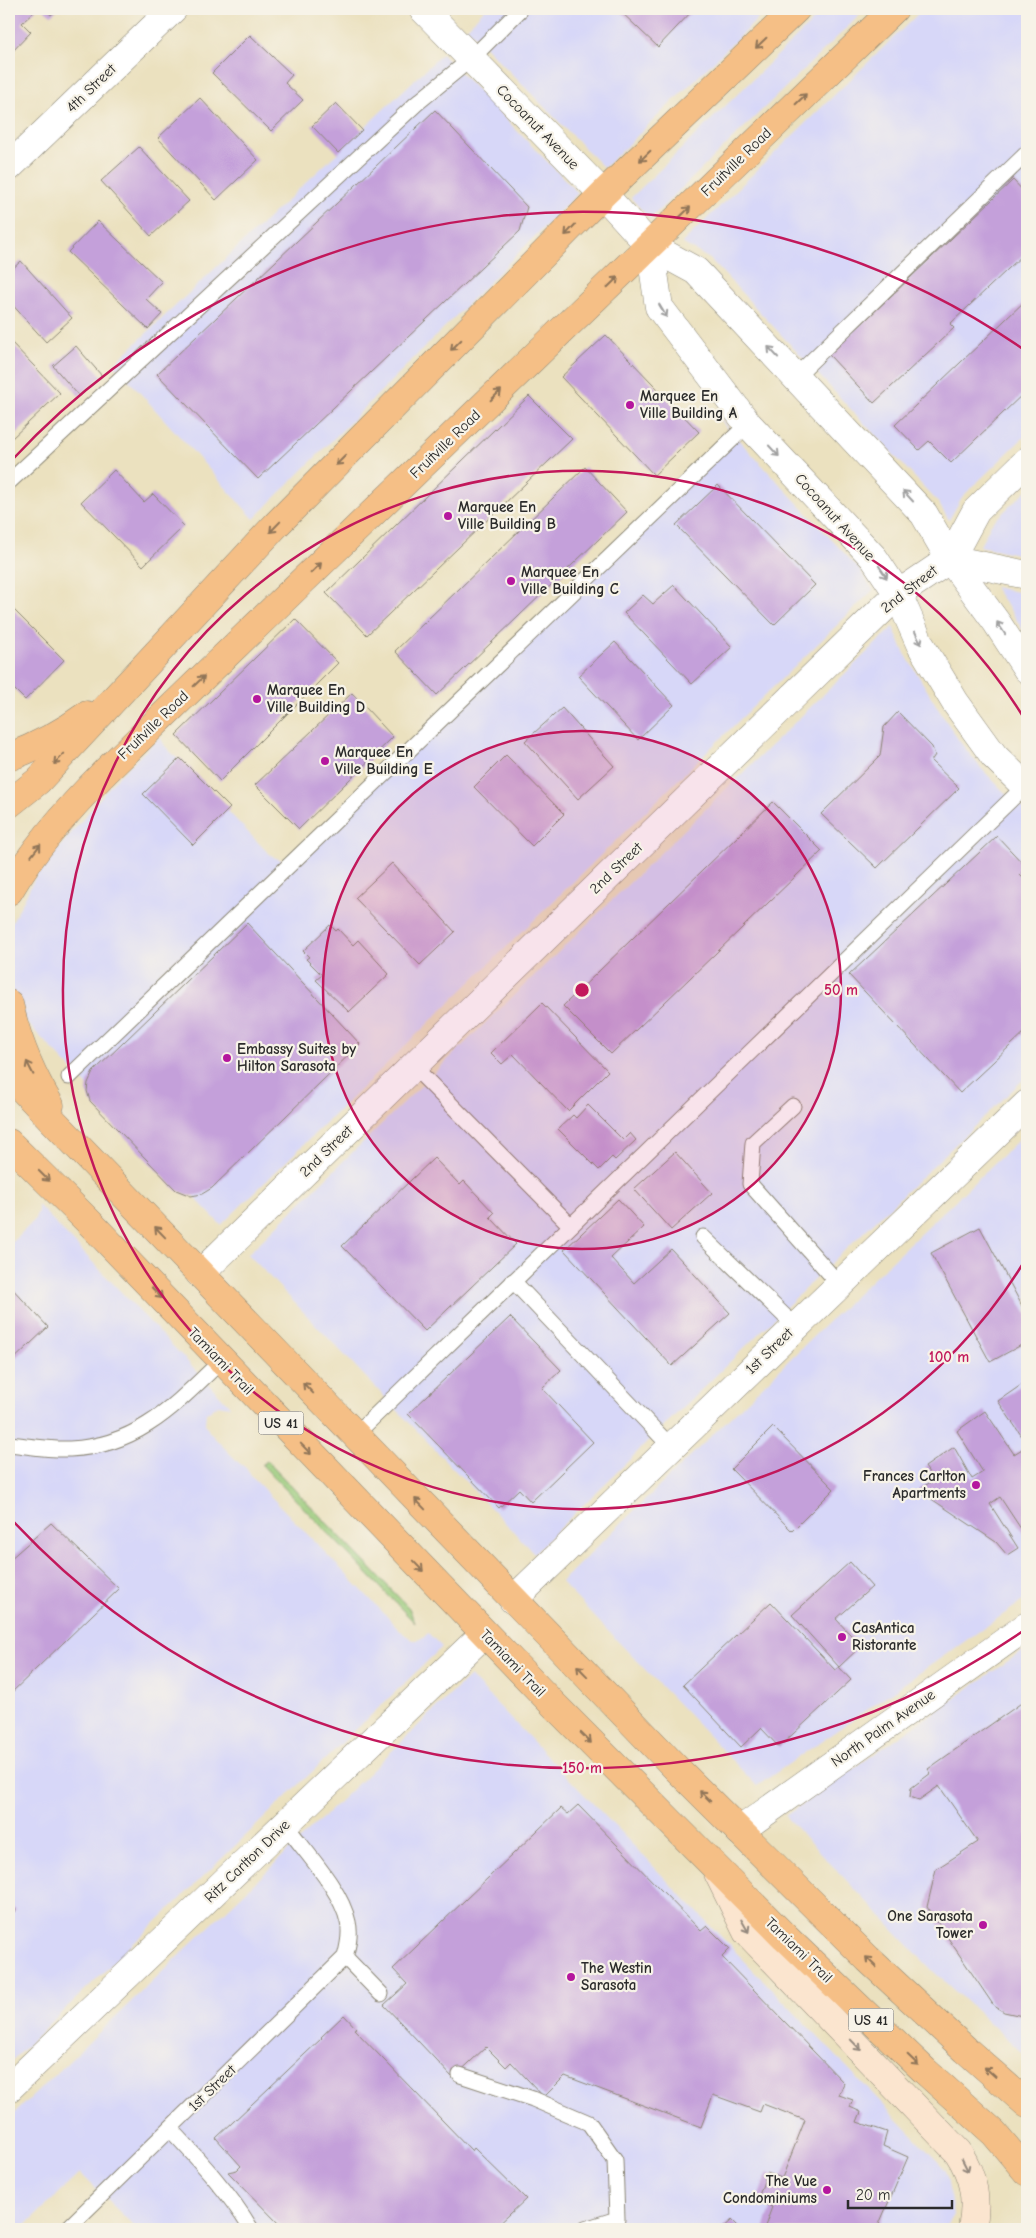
<svg xmlns="http://www.w3.org/2000/svg" width="1036" height="2238" font-family="'Comic Neue',sans-serif">
  <style>
    .built { fill: #d7d7f8 }
    .green { fill: #98c978; stroke: #627a52 }
    .building { fill: #c4a0da }
    .lines { fill: none; stroke-linecap: round; stroke-linejoin: round }
    .service-casing { stroke: #8b8675; stroke-width: 17 }
    .minor-casing { stroke: #8b8675; stroke-width: 29 }
    .tertiary-casing { stroke: #8b8675; stroke-width: 29 }
    .secondary-casing { stroke: #8b8675; stroke-width: 29 }
    .primary-casing { stroke: #8b8675; stroke-width: 29 }
    .service { stroke: #fff; stroke-width: 15 }
    .minor { stroke: #fff; stroke-width: 28 }
    .tertiary { stroke: #fff; stroke-width: 28 }
    .secondary { stroke: #fbe5cf; stroke-width: 28 }
    .primary { stroke: #f5bf86; stroke-width: 28 }
    .oneway { stroke: #907558 }
    .oneway2 { stroke: #a0a0a0 }
    .oneway3 { stroke: #93887d }
    .ring { fill: none; stroke: #c2185b; stroke-width: 2.5 }
    .poi-dot { fill: #b5179e; stroke: #f7f3e8; stroke-width: 2 }
    .labels { text-anchor: middle; stroke-width: 4.5; stroke-linejoin: round; paint-order: stroke }
    .shield { fill: #f7f3e8; stroke: #686764; stroke-width: 1 }
    .shield-label { font-size: 14px; font-weight: bold; fill: #2b2b2b }
    .street-label { font-size: 15px; fill: #2b2b2b; stroke: #f7f3e8 }
    .poi-label { font-size: 15px; font-weight: bold; fill: #2b2b2b; stroke: #f7f3e8; text-anchor: start }
    .centre { fill: #c2185b; stroke: #f7f3e8; stroke-width: 2.5 }
    .ring-label { font-size: 15px; text-anchor: middle; font-weight: bold; fill: #c2185b; stroke: #f7f3e8; stroke-width: 4.5; stroke-linejoin: round; paint-order: stroke }
  </style>
  <rect width="100%" height="100%" fill="#f7f3e8"/>
  <filter id="ink" filterUnits="userSpaceOnUse"><feTurbulence type="fractalNoise" baseFrequency=".02" numOctaves="2"/><feDisplacementMap in="SourceGraphic" scale="10" xChannelSelector="R" yChannelSelector="G"/><feConvolveMatrix kernelMatrix="1 2 1 2 8 2 1 2 1" color-interpolation-filters="sRGB"/></filter>
  <filter id="wash" filterUnits="userSpaceOnUse"><feTurbulence type="fractalNoise" baseFrequency=".0096" numOctaves="4" result="noise"/><feDisplacementMap in="SourceGraphic" scale="20" xChannelSelector="R" yChannelSelector="G"/><feGaussianBlur stdDeviation="1.12" result="paint"/><feColorMatrix in="noise" values="0 0 0 0 0 0 0 0 0 0 0 0 0 0 0 0 0 1.4 0 .05"/><feComposite in="paint" operator="in"/></filter>
  <g filter="url(#wash)">
    <rect width="100%" height="100%" fill="#ebe1bf"/>
    <g class="built">
      <polygon points="485,9 768,9 604,168 467,28"/>
      <polygon points="825,9 866,9 650,219 631,198"/>
      <polygon points="923,9 1027,9 1027,434 962,497 949,520 937,501 710,259 682,243"/>
      <polygon points="442,54 578,193 254,519 114,364"/>
      <polygon points="714,409 735,436 859,569 873,590 221,1225 9,1004 9,928 36,876 115,780 160,737 165,746 271,856 286,862 727,440 727,429"/>
      <polygon points="1027,490 1027,556 980,546 991,524"/>
      <polygon points="994,587 1027,594 1027,637 1013,614"/>
      <polygon points="893,627 904,652 939,710 960,742 981,768 1010,798 1027,811 1027,1076 825,1269 534,1553 248,1254"/>
      <polygon points="1027,1132 1027,1598 757,1786 561,1582 853,1298"/>
      <polygon points="38,1205 228,1404 230,1407 218,1405 206,1413 205,1423 209,1432 239,1463 246,1468 251,1476 404,1634 413,1640 418,1640 423,1638 428,1633 442,1647 9,2063 9,1245 34,1221 38,1211"/>
      <polygon points="1027,1648 1027,2057 933,1971 785,1816"/>
      <polygon points="470,1676 946,2170 953,2215 944,2229 137,2229 80,2173 22,2229 9,2229 9,2119"/>
    </g>
    <polygon class="green" points="267,1461 409,1608 415,1623 262,1465"/>
    <g id="blocks">
      <g class="building">
        <polygon points="9,9 37,9 22,23 31,32 9,55"/>
        <polygon points="44,9 58,9 51,15"/>
        <polygon points="618,9 694,9 658,47"/>
        <polygon points="250,35 292,75 285,83 303,100 271,131 212,73"/>
        <polygon points="200,98 258,160 216,200 158,138"/>
        <polygon points="336,103 362,130 338,153 312,126"/>
        <polygon points="435,110 527,207 520,231 258,479 157,374"/>
        <polygon points="139,147 189,201 151,236 101,181"/>
        <polygon points="1013,180 1027,195 1027,251 950,324 954,328 874,403 829,355"/>
        <polygon points="98,221 162,282 146,299 162,314 148,329 68,252"/>
        <polygon points="21,261 72,318 46,342 9,301 9,272"/>
        <polygon points="1027,299 1027,390 951,463 929,441 919,450 895,425"/>
        <polygon points="606,335 699,432 654,475 561,377"/>
        <polygon points="9,340 60,393 12,438 9,434"/>
        <polygon points="76,346 102,376 79,396 53,366"/>
        <polygon points="529,396 572,439 367,635 326,593"/>
        <polygon points="585,467 627,512 437,695 395,651"/>
        <polygon points="114,470 144,502 153,494 184,526 143,566 81,502"/>
        <polygon points="718,485 815,585 774,625 676,525"/>
        <polygon points="674,585 732,647 692,684 624,613 643,595 653,604"/>
        <polygon points="9,605 64,660 25,700 9,684"/>
        <polygon points="295,619 338,663 220,781 176,735"/>
        <polygon points="615,642 674,705 638,740 578,676"/>
        <polygon points="352,693 393,737 299,829 255,785"/>
        <polygon points="562,708 614,766 578,799 525,741"/>
        <polygon points="898,712 932,747 935,755 931,761 959,788 877,868 821,814 880,756 884,727"/>
        <polygon points="506,755 564,814 532,846 474,787"/>
        <polygon points="180,758 230,808 193,845 143,794"/>
        <polygon points="773,802 822,851 611,1054 563,1006"/>
        <polygon points="997,836 1027,868 1020,875 1027,882 1027,1030 960,1093 849,975"/>
        <polygon points="392,863 455,932 420,965 355,898"/>
        <polygon points="247,923 360,1044 212,1188 202,1194 191,1196 176,1190 90,1101 87,1091 88,1083 93,1072"/>
        <polygon points="330,925 336,931 338,929 353,945 358,940 389,974 349,1012 316,980 322,975 306,959 309,957 303,951"/>
        <polygon points="542,1003 608,1071 568,1111 513,1054 502,1064 491,1053"/>
        <polygon points="588,1105 623,1140 630,1133 636,1140 615,1160 612,1157 599,1170 558,1129 573,1115 576,1118"/>
        <polygon points="675,1152 712,1193 671,1230 634,1189"/>
        <polygon points="434,1158 460,1185 464,1181 494,1213 490,1217 516,1244 425,1331 342,1246"/>
        <polygon points="618,1199 644,1227 611,1258 634,1283 671,1249 730,1313 672,1366 564,1250"/>
        <polygon points="980,1227 1027,1315 1027,1342 990,1362 931,1253"/>
        <polygon points="9,1285 48,1327 10,1363 9,1362"/>
        <polygon points="510,1317 561,1370 542,1388 593,1442 531,1502 519,1489 499,1508 408,1414"/>
        <polygon points="1027,1381 1027,1444 998,1401"/>
        <polygon points="985,1411 1014,1454 1027,1446 1027,1538 1000,1497 990,1504 1018,1548 1007,1555 996,1542 918,1490 934,1480 925,1467 954,1447 972,1479 983,1472 957,1431"/>
        <polygon points="773,1427 834,1489 792,1531 731,1469"/>
        <polygon points="51,1523 119,1589 9,1695 9,1560"/>
        <polygon points="850,1562 872,1587 836,1619 861,1646 839,1667 851,1680 779,1747 761,1728 741,1747 683,1685 771,1602 835,1670 839,1667 792,1615"/>
        <polygon points="1027,1699 1027,2017 1004,2012 994,2006 927,1907 936,1869 978,1842 939,1786 919,1800 910,1797 911,1788 931,1773 928,1769"/>
        <polygon points="578,1805 701,1931 707,1926 730,1949 722,1957 844,2083 839,2095 853,2100 850,2107 861,2112 857,2122 887,2132 883,2146 908,2157 877,2229 764,2229 772,2207 757,2201 767,2173 782,2178 805,2120 763,2104 760,2112 713,2095 701,2127 565,2076 544,2097 511,2062 506,2067 486,2047 453,2078 384,2005 407,1984 393,1969 561,1808 568,1814"/>
        <polygon points="9,1902 16,1910 9,1917"/>
        <polygon points="344,2015 356,2028 354,2029 472,2151 474,2148 526,2199 494,2229 284,2229 228,2172 237,2170 241,2166 216,2138 322,2038 321,2037"/>
        <polygon points="732,2220 741,2229 722,2229"/>
      </g>
    </g>
  </g>
  <g filter="url(#ink)">
    <use href="#blocks" fill-opacity="0" stroke="#8b8675" stroke-width="1"/>
    <g class="lines">
      <defs>
        <g id="service">
          <polyline points="796,376 1027,153"/>
          <polyline points="9,482 416,104 472,58 521,9"/>
          <polyline points="413,1066 570,1225"/>
          <polyline points="69,1077 748,424"/>
          <polyline points="793,1106 753,1143 750,1184 839,1284"/>
          <polyline points="703,1237 795,1326"/>
          <polyline points="513,1281 671,1447"/>
          <polyline points="354,1436 1025,786"/>
          <path d="M 9,1444 C 29,1446 50,1450 70,1449 C 138,1446 175,1405 221,1361"/>
          <polyline points="345,1957 381,1994"/>
          <polyline points="460,2075 533,2099 589,2123 615,2160 617,2219 585,2229"/>
          <path d="M 170,2129 C 200,2161 229,2192 251,2229"/>
          <path d="M 67,2229 L 345,1957 C 348,1946 351,1934 348,1922 C 341,1889 305,1852 285,1824"/>
        </g>
        <g id="minor">
          <polyline points="9,167 173,9"/>
          <polyline points="950,559 1027,575"/>
          <polyline points="200,1274 898,594 950,559 976,511 1027,461"/>
          <polyline points="513,1600 1027,1104"/>
          <polyline points="739,1831 1027,1626"/>
          <polyline points="9,2088 484,1634"/>
        </g>
        <g id="tertiary">
          <polyline points="423,9 603,194 650,246 696,271 924,514 950,559 997,623 1027,669"/>
          <polyline points="650,246 659,307 748,424 874,558 898,594 920,644 955,702 994,756 1027,788"/>
        </g>
        <path id="secondary" d="M 718,1873 L 747,1932 L 958,2152 C 974,2177 978,2200 972,2229"/>
        <g id="primary">
          <path d="M 9,757 C 36,747 64,732 87,715"/>
          <polyline points="9,804 38,781 276,525 603,194 796,9"/>
          <path d="M 9,891 C 35,846 70,807 106,771 L 894,9"/>
          <path d="M 9,1004 C 17,1040 31,1074 50,1105"/>
          <polyline points="9,1075 677,1769 868,1959 966,2050 1027,2104"/>
          <polyline points="9,1143 92,1225 552,1703 785,1937 925,2071 994,2133 1027,2172"/>
        </g>
      </defs>
      <use href="#service" class="service-casing"/>
      <use href="#minor" class="minor-casing"/>
      <use href="#tertiary" class="tertiary-casing"/>
      <use href="#secondary" class="secondary-casing"/>
      <use href="#primary" class="primary-casing"/>
      <use href="#service" class="service"/>
      <use href="#minor" class="minor"/>
      <use href="#tertiary" class="tertiary"/>
      <use href="#secondary" class="secondary"/>
      <use href="#primary" class="primary"/>
    </g>
    <defs><path id="oneway-shaft" d="M-6 0H5M1.5-3L5.5 0L1.5 3" fill="none" stroke-width="1.6" stroke-linecap="round" stroke-linejoin="round" transform="scale(1.25)"/></defs>
    <g class="oneway">
      <use href="#oneway-shaft" transform="translate(761 43) rotate(136)"/>
      <use href="#oneway-shaft" transform="translate(801 99) rotate(-44)"/>
      <use href="#oneway-shaft" transform="translate(645 156) rotate(136)"/>
      <use href="#oneway-shaft" transform="translate(685 212) rotate(-44)"/>
      <use href="#oneway-shaft" transform="translate(570 230) rotate(133)"/>
      <use href="#oneway-shaft" transform="translate(613 282) rotate(-44)"/>
      <use href="#oneway-shaft" transform="translate(456 345) rotate(135)"/>
      <use href="#oneway-shaft" transform="translate(496 395) rotate(-44)"/>
      <use href="#oneway-shaft" transform="translate(341 460) rotate(135)"/>
      <use href="#oneway-shaft" transform="translate(275 527) rotate(134)"/>
      <use href="#oneway-shaft" transform="translate(316 568) rotate(-44)"/>
      <use href="#oneway-shaft" transform="translate(199 681) rotate(-44)"/>
      <use href="#oneway-shaft" transform="translate(59 759) rotate(134)"/>
      <use href="#oneway-shaft" transform="translate(36 850) rotate(-52)"/>
      <use href="#oneway-shaft" transform="translate(30 1068) rotate(-117)"/>
      <use href="#oneway-shaft" transform="translate(44 1176) rotate(45)"/>
      <use href="#oneway-shaft" transform="translate(160 1232) rotate(-134)"/>
      <use href="#oneway-shaft" transform="translate(157 1293) rotate(46)"/>
      <use href="#oneway-shaft" transform="translate(308 1388) rotate(-134)"/>
      <use href="#oneway-shaft" transform="translate(306 1449) rotate(46)"/>
      <use href="#oneway-shaft" transform="translate(420 1504) rotate(-134)"/>
      <use href="#oneway-shaft" transform="translate(418 1566) rotate(46)"/>
      <use href="#oneway-shaft" transform="translate(582 1671) rotate(-134)"/>
      <use href="#oneway-shaft" transform="translate(586 1738) rotate(45)"/>
      <use href="#oneway-shaft" transform="translate(705 1796) rotate(-135)"/>
      <use href="#oneway-shaft" transform="translate(871 1962) rotate(-136)"/>
      <use href="#oneway-shaft" transform="translate(913 2060) rotate(44)"/>
      <use href="#oneway-shaft" transform="translate(990 2072) rotate(-138)"/>
    </g>
    <g class="oneway2">
      <use href="#oneway-shaft" transform="translate(663 311) rotate(59)"/>
      <use href="#oneway-shaft" transform="translate(773 352) rotate(-133)"/>
      <use href="#oneway-shaft" transform="translate(774 451) rotate(47)"/>
      <use href="#oneway-shaft" transform="translate(908 496) rotate(-133)"/>
      <use href="#oneway-shaft" transform="translate(883 572) rotate(56)"/>
      <use href="#oneway-shaft" transform="translate(1001 628) rotate(-123)"/>
      <use href="#oneway-shaft" transform="translate(918 638) rotate(65)"/>
    </g>
    <g class="oneway3">
      <use href="#oneway-shaft" transform="translate(745 1926) rotate(60)"/>
      <use href="#oneway-shaft" transform="translate(856 2045) rotate(46)"/>
      <use href="#oneway-shaft" transform="translate(965 2165) rotate(63)"/>
    </g>
  </g>
  <circle cx="582" cy="990" r="259" fill="#c2185b" fill-opacity=".12"/>
  <g class="ring">
    <circle cx="582" cy="990" r="259"/>
    <path d="M1027 1257A519 519 0 1 1 1027 723"/>
    <path d="M1023 1631A778 778 0 0 1 13 1521M13 459A778 778 0 0 1 1023 349"/>
  </g>
  <g class="poi-dot">
    <circle cx="630" cy="405" r="5"/>
    <circle cx="448" cy="516" r="5"/>
    <circle cx="511" cy="581" r="5"/>
    <circle cx="257" cy="699" r="5"/>
    <circle cx="325" cy="761" r="5"/>
    <circle cx="227" cy="1058" r="5"/>
    <circle cx="976" cy="1485" r="5"/>
    <circle cx="842" cy="1637" r="5"/>
    <circle cx="983" cy="1925" r="5"/>
    <circle cx="571" cy="1977" r="5"/>
    <circle cx="827" cy="2190" r="5"/>
  </g>
  <g class="labels">
    <g class="shield">
      <rect x="258.5" y="1411.5" width="45" height="23" rx="4"/>
      <rect x="848.5" y="2008.5" width="45" height="23" rx="4"/>
    </g>
    <g class="shield-label">
      <text x="281" y="1428">US 41</text>
      <text x="871" y="2025">US 41</text>
    </g>
    <g class="street-label">
      <text transform="translate(91 88) rotate(-44)" y="5">4th Street</text>
      <text transform="translate(538 127) rotate(46)" y="5">Cocoanut Avenue</text>
      <text transform="translate(736 162) rotate(-44)" y="5">Fruitville Road</text>
      <text transform="translate(445 444) rotate(-44)" y="5">Fruitville Road</text>
      <text transform="translate(835 517) rotate(48)" y="5">Cocoanut Avenue</text>
      <text transform="translate(909 589) rotate(-38)" y="5">2nd Street</text>
      <text transform="translate(153 725) rotate(-44)" y="5">Fruitville Road</text>
      <text transform="translate(616 868) rotate(-44)" y="5">2nd Street</text>
      <text transform="translate(326 1151) rotate(-44)" y="5">2nd Street</text>
      <text transform="translate(769 1351) rotate(-44)" y="5">1st Street</text>
      <text transform="translate(221 1361) rotate(46)" y="5">Tamiami Trail</text>
      <text transform="translate(513 1663) rotate(46)" y="5">Tamiami Trail</text>
      <text transform="translate(883 1728) rotate(-35)" y="5">North Palm Avenue</text>
      <text transform="translate(247 1861) rotate(-44)" y="5">Ritz Carlton Drive</text>
      <text transform="translate(799 1950) rotate(44)" y="5">Tamiami Trail</text>
      <text transform="translate(212 2088) rotate(-44)" y="5">1st Street</text>
    </g>
    <g class="poi-label">
      <text x="640" y="401">Marquee En<tspan x="640" dy="17">Ville Building A</tspan></text>
      <text x="458" y="512">Marquee En<tspan x="458" dy="17">Ville Building B</tspan></text>
      <text x="521" y="577">Marquee En<tspan x="521" dy="17">Ville Building C</tspan></text>
      <text x="267" y="695">Marquee En<tspan x="267" dy="17">Ville Building D</tspan></text>
      <text x="335" y="757">Marquee En<tspan x="335" dy="17">Ville Building E</tspan></text>
      <text x="237" y="1054">Embassy Suites by<tspan x="237" dy="17">Hilton Sarasota</tspan></text>
      <text x="966" y="1481" text-anchor="end">Frances Carlton<tspan x="966" dy="17">Apartments</tspan></text>
      <text x="852" y="1633">CasAntica<tspan x="852" dy="17">Ristorante</tspan></text>
      <text x="973" y="1921" text-anchor="end">One Sarasota<tspan x="973" dy="17">Tower</tspan></text>
      <text x="581" y="1973">The Westin<tspan x="581" dy="17">Sarasota</tspan></text>
      <text x="817" y="2186" text-anchor="end">The Vue<tspan x="817" dy="17">Condominiums</tspan></text>
    </g>
  </g>
  <circle cx="582" cy="990" r="8" class="centre"/>
  <g class="ring-label">
    <text x="841" y="995">50 m</text>
    <text x="949" y="1362">100 m</text>
    <text x="582" y="1773">150 m</text>
  </g>
  <rect width="1036" height="2238" fill="none" stroke="#f7f3e8" stroke-width="30"/>
  <path d="M848 2200v8h104v-8" fill="none" stroke="#2b2b2b" stroke-width="2.5"/>
  <text x="856" y="2200" font-size="15" fill="#2b2b2b" stroke="#f7f3e8" stroke-width="4" paint-order="stroke">20 m</text>
</svg>
